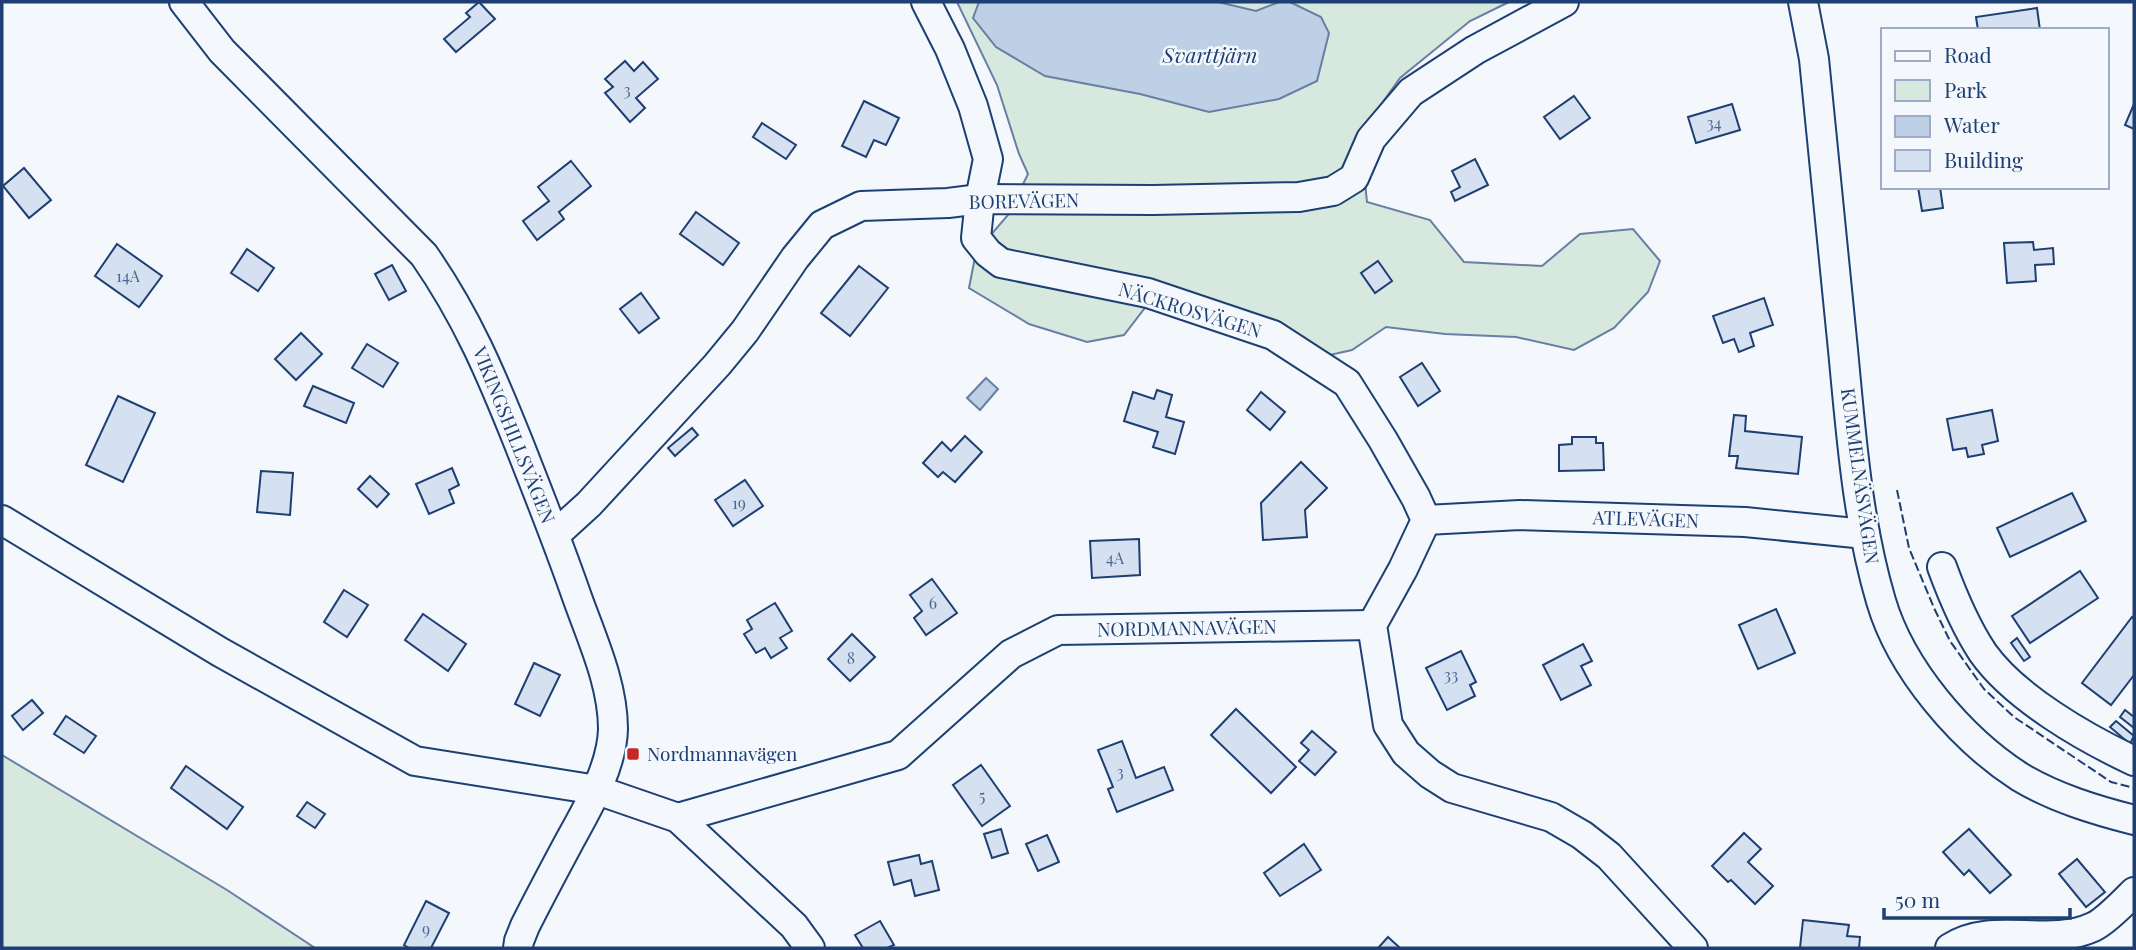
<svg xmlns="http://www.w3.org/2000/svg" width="2136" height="950" font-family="'Playfair Display',serif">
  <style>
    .green { fill: #d7e8df; stroke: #687fa3; stroke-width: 2 }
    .water { fill: #bed0e5; stroke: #687fa3; stroke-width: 2 }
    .building { fill: #d5e0f0; stroke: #1d3f73; stroke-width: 2 }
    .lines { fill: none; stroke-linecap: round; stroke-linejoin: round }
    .minor-casing { stroke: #1d3f73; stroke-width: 32 }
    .minor { stroke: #f4f7fb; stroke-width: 28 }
    .fence { stroke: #1d3f73; stroke-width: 2; stroke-dasharray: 9 3.5; stroke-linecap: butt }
    .poi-dot { fill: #c62828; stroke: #f4f7fb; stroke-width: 2.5 }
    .labels { text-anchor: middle; stroke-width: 5; stroke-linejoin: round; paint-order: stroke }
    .number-label { font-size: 16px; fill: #4b6792 }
    .street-label { font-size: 19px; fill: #1d3f73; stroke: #f4f7fb }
    .poi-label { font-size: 19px; fill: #1d3f73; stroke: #f4f7fb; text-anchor: start }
    .water-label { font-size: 21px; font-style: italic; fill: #1d3f73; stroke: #f4f7fb }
  </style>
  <rect width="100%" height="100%" fill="#f4f7fb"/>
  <g class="green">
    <polygon points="957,2 1509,2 1470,21 1400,78 1360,134 1367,202 1430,220 1464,262 1542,266 1580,234 1633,229 1660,261 1648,292 1614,328 1574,350 1516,337 1445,334 1386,327 1352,350 1330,355 1279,324 1161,287 1124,335 1087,342 1029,324 969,288 976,252 1008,215 1028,174 1019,154 997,85"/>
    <polygon points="2,755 227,890 315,948 2,948"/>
  </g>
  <g class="water">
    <polygon points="979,2 1218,2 1256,11 1279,2 1290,2 1321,17 1329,33 1317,81 1279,99 1209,112 1140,94 1045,76 996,47 973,18"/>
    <polygon points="986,378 998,389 980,410 967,398"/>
  </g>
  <g class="building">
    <polygon points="479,2 495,19 456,52 444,39 470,17 466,13"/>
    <polygon points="2037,8 2040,30 1978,30 1976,17"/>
    <polygon points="625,61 634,71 643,62 658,79 636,98 645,108 630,122 605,93 613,87 605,79"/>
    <polygon points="1574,96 1590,118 1560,139 1544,117"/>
    <polygon points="864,101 899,118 886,145 874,140 866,157 842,146"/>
    <polygon points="1732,104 1740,130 1696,143 1688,117"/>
    <polygon points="2134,104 2134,129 2125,125"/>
    <polygon points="762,123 796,145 786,159 753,137"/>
    <polygon points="1475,159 1488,185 1455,201 1451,192 1460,187 1452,171"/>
    <polygon points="571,161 591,186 559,212 564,219 537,240 523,221 549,201 538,187"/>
    <polygon points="24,168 51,200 29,218 3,186"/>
    <polygon points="1918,187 1940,187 1943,208 1922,211"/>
    <polygon points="696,212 739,243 723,265 680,234"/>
    <polygon points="2033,242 2034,250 2053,248 2054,264 2035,265 2036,281 2007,283 2004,243"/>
    <polygon points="117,244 162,276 139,307 95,276"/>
    <polygon points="247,249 274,268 258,291 231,273"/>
    <polygon points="1378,261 1392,281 1375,293 1361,273"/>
    <polygon points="392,265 406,291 389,300 375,274"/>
    <polygon points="859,266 888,288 850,336 821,313"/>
    <polygon points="641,293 659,318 639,333 620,309"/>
    <polygon points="1764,298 1773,325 1750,333 1754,346 1739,352 1734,339 1723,343 1713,316"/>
    <polygon points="301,333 322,354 296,380 275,359"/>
    <polygon points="367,344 398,363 383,387 352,368"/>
    <polygon points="1422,363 1440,391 1418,406 1400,377"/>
    <polygon points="313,386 354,403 346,423 304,406"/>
    <polygon points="1157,390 1172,395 1166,417 1184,422 1175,454 1153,447 1158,432 1124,421 1133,392 1154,399"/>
    <polygon points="1261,392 1285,412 1270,430 1247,410"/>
    <polygon points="118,396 155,413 123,482 86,465"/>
    <polygon points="1992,410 1998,441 1982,445 1984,454 1968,457 1966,448 1953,450 1947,419"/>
    <polygon points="1734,415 1746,416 1745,431 1802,437 1798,474 1736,468 1738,456 1729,456"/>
    <polygon points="692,428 698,435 675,456 668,448"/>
    <polygon points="965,436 982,452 955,482 943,472 938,477 923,463 942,442 951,451"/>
    <polygon points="1572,437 1596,437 1596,443 1603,443 1604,470 1559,471 1559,445 1572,444"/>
    <polygon points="1301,462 1327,488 1305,510 1307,537 1263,540 1261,503"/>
    <polygon points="452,468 459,485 449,490 454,503 429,514 416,484"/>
    <polygon points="261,471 293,473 290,515 257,512"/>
    <polygon points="370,476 389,494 377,507 358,489"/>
    <polygon points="745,480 763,506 733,526 715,500"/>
    <polygon points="2072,493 2086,521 2010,557 1997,528"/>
    <polygon points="1139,539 1140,575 1092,578 1090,541"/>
    <polygon points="2080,571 2098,598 2030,643 2012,616"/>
    <polygon points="932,579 957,613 926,635 914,618 922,611 910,595"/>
    <polygon points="344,590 368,605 347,637 324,622"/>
    <polygon points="775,603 792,631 780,638 787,648 771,658 765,648 756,653 744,634 752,629 747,620"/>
    <polygon points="1776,609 1795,653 1758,669 1739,625"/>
    <polygon points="423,614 466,644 448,671 405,640"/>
    <polygon points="2132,617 2134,619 2134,675 2111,705 2082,683"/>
    <polygon points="852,634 875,657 850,681 828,659"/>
    <polygon points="2017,638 2030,657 2024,661 2011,643"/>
    <polygon points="1583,644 1592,661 1581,666 1591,685 1561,700 1543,665"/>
    <polygon points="1461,651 1476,682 1470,685 1475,696 1447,710 1426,668"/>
    <polygon points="534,663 560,675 540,716 515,704"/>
    <polygon points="32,700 43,713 23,730 12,716"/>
    <polygon points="1236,709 1296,767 1271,793 1211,735"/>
    <polygon points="2125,710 2134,717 2134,728 2120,717"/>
    <polygon points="66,716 96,736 84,753 54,734"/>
    <polygon points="2116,721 2134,736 2130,744 2110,727"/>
    <polygon points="1312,731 1336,752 1315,775 1299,761 1309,750 1301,743"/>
    <polygon points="1122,741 1136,778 1164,767 1173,790 1117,812 1108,789 1113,787 1098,750"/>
    <polygon points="981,765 1010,806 982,826 953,785"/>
    <polygon points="186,766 243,807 227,829 171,788"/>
    <polygon points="307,802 325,814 315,828 297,816"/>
    <polygon points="1001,829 1008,853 992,858 984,834"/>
    <polygon points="1969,829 2011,875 1990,893 1969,870 1964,875 1943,852"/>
    <polygon points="1744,833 1761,849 1748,862 1773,886 1755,904 1731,880 1728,882 1712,866"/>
    <polygon points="1047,835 1059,862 1038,871 1026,844"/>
    <polygon points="1304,844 1321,870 1280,896 1264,873"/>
    <polygon points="919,855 921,864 932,861 939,890 915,896 911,880 894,885 888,862"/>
    <polygon points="2077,859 2105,892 2086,907 2059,874"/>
    <polygon points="426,901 449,913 431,948 409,948 404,945"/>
    <polygon points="1803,920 1849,925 1847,936 1860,937 1859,948 1800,948"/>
    <polygon points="880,921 894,945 887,948 863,948 855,935"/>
    <polygon points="1388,937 1400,948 1378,948"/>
  </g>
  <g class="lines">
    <defs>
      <g id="minor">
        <path d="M 184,2 L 222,51 L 424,255 C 467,317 491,374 519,444 C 539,495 559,545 577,597 C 592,639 613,684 613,729 C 612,768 587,809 569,842 C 554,870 539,898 525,926 L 519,941 L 518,948"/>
        <polyline points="926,2 950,49 973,106 988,159 980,199 976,238 988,253 1001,263 1148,293 1273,335 1347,383 1383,440 1416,498 1426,520 1403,569 1372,625 1388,725 1406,753 1430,774 1452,788 1551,817 1582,835 1609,856 1693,948"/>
        <path d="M 1803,2 L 1814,59 C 1824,156 1834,253 1843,350 C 1851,433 1857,520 1881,601 C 1901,669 1961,739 2020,777 C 2055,798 2095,810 2134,820"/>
        <polyline points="2,520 220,652 415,761 597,790 678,818 794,926 810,948"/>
        <polyline points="1426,520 1520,515 1745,522 1865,534"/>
        <polyline points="555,535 589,504 717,365 745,331 795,258 822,225 861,206 948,203 980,199 1153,200 1299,197 1333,191 1354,178 1371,139 1411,92 1475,50 1564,2"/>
        <path d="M 1942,567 C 1953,597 1965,626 1983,653 C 2015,698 2085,738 2134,761"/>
        <polyline points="678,818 898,755 1011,654 1058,630 1372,625"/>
        <path d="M 1950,948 C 1992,920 2048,948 2093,927 C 2105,922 2125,901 2134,892"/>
      </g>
    </defs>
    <use href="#minor" class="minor-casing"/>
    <use href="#minor" class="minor"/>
    <polyline class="fence" points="1897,490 1909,548 1934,608 1950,641 1984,689 2014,717 2111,782 2134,788"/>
  </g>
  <rect class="poi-dot" x="626" y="747" width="14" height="14" rx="3.5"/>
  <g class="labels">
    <g class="number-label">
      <text x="627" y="96">3</text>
      <text x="1714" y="129">34</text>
      <text x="128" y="282">14A</text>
      <text x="739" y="509">19</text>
      <text x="1115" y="564">4A</text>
      <text x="933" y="609">6</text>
      <text x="851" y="664">8</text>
      <text x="1451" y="681">33</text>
      <text x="1120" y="778">3</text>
      <text x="982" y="802">5</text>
      <text x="426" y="935">9</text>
    </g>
    <g class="street-label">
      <text transform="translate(1024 201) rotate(-1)" y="7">BOREVÄGEN</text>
      <text transform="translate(1190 310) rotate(17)" y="7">NÄCKROSVÄGEN</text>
      <text transform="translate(514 435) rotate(68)" y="7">VIKINGSHILLSVÄGEN</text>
      <text transform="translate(1860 476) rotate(82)" y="7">KUMMELNÄSVÄGEN</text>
      <text transform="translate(1646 519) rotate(2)" y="7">ATLEVÄGEN</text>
      <text transform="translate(1187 628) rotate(-1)" y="7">NORDMANNAVÄGEN</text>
    </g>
    <g class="poi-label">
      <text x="647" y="761">Nordmannavägen</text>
    </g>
    <g class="water-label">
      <text x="1210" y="63">Svarttjärn</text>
    </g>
  </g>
  <rect width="2136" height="950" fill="none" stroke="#1d3f73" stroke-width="7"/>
  <rect x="1881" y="28" width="228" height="161" fill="#f4f7fb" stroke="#9eadc5" stroke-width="2"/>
  <rect x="1895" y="51" width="35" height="10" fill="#f4f7fb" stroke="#9eadc5" stroke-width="2"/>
  <text x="1944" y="63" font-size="21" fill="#1d3f73">Road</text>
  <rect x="1895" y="80" width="35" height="21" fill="#d7e8df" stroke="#9eadc5" stroke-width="2"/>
  <text x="1944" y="98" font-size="21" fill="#1d3f73">Park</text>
  <rect x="1895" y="116" width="35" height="21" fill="#bed0e5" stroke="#9eadc5" stroke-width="2"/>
  <text x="1944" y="133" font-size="21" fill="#1d3f73">Water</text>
  <rect x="1895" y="150" width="35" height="21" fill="#d5e0f0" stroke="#9eadc5" stroke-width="2"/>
  <text x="1944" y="168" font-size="21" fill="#1d3f73">Building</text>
  <path d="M1884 908v10h186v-10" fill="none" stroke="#1d3f73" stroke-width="3.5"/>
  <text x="1895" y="908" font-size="21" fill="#1d3f73" stroke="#f4f7fb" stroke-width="5" paint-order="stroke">50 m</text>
</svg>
